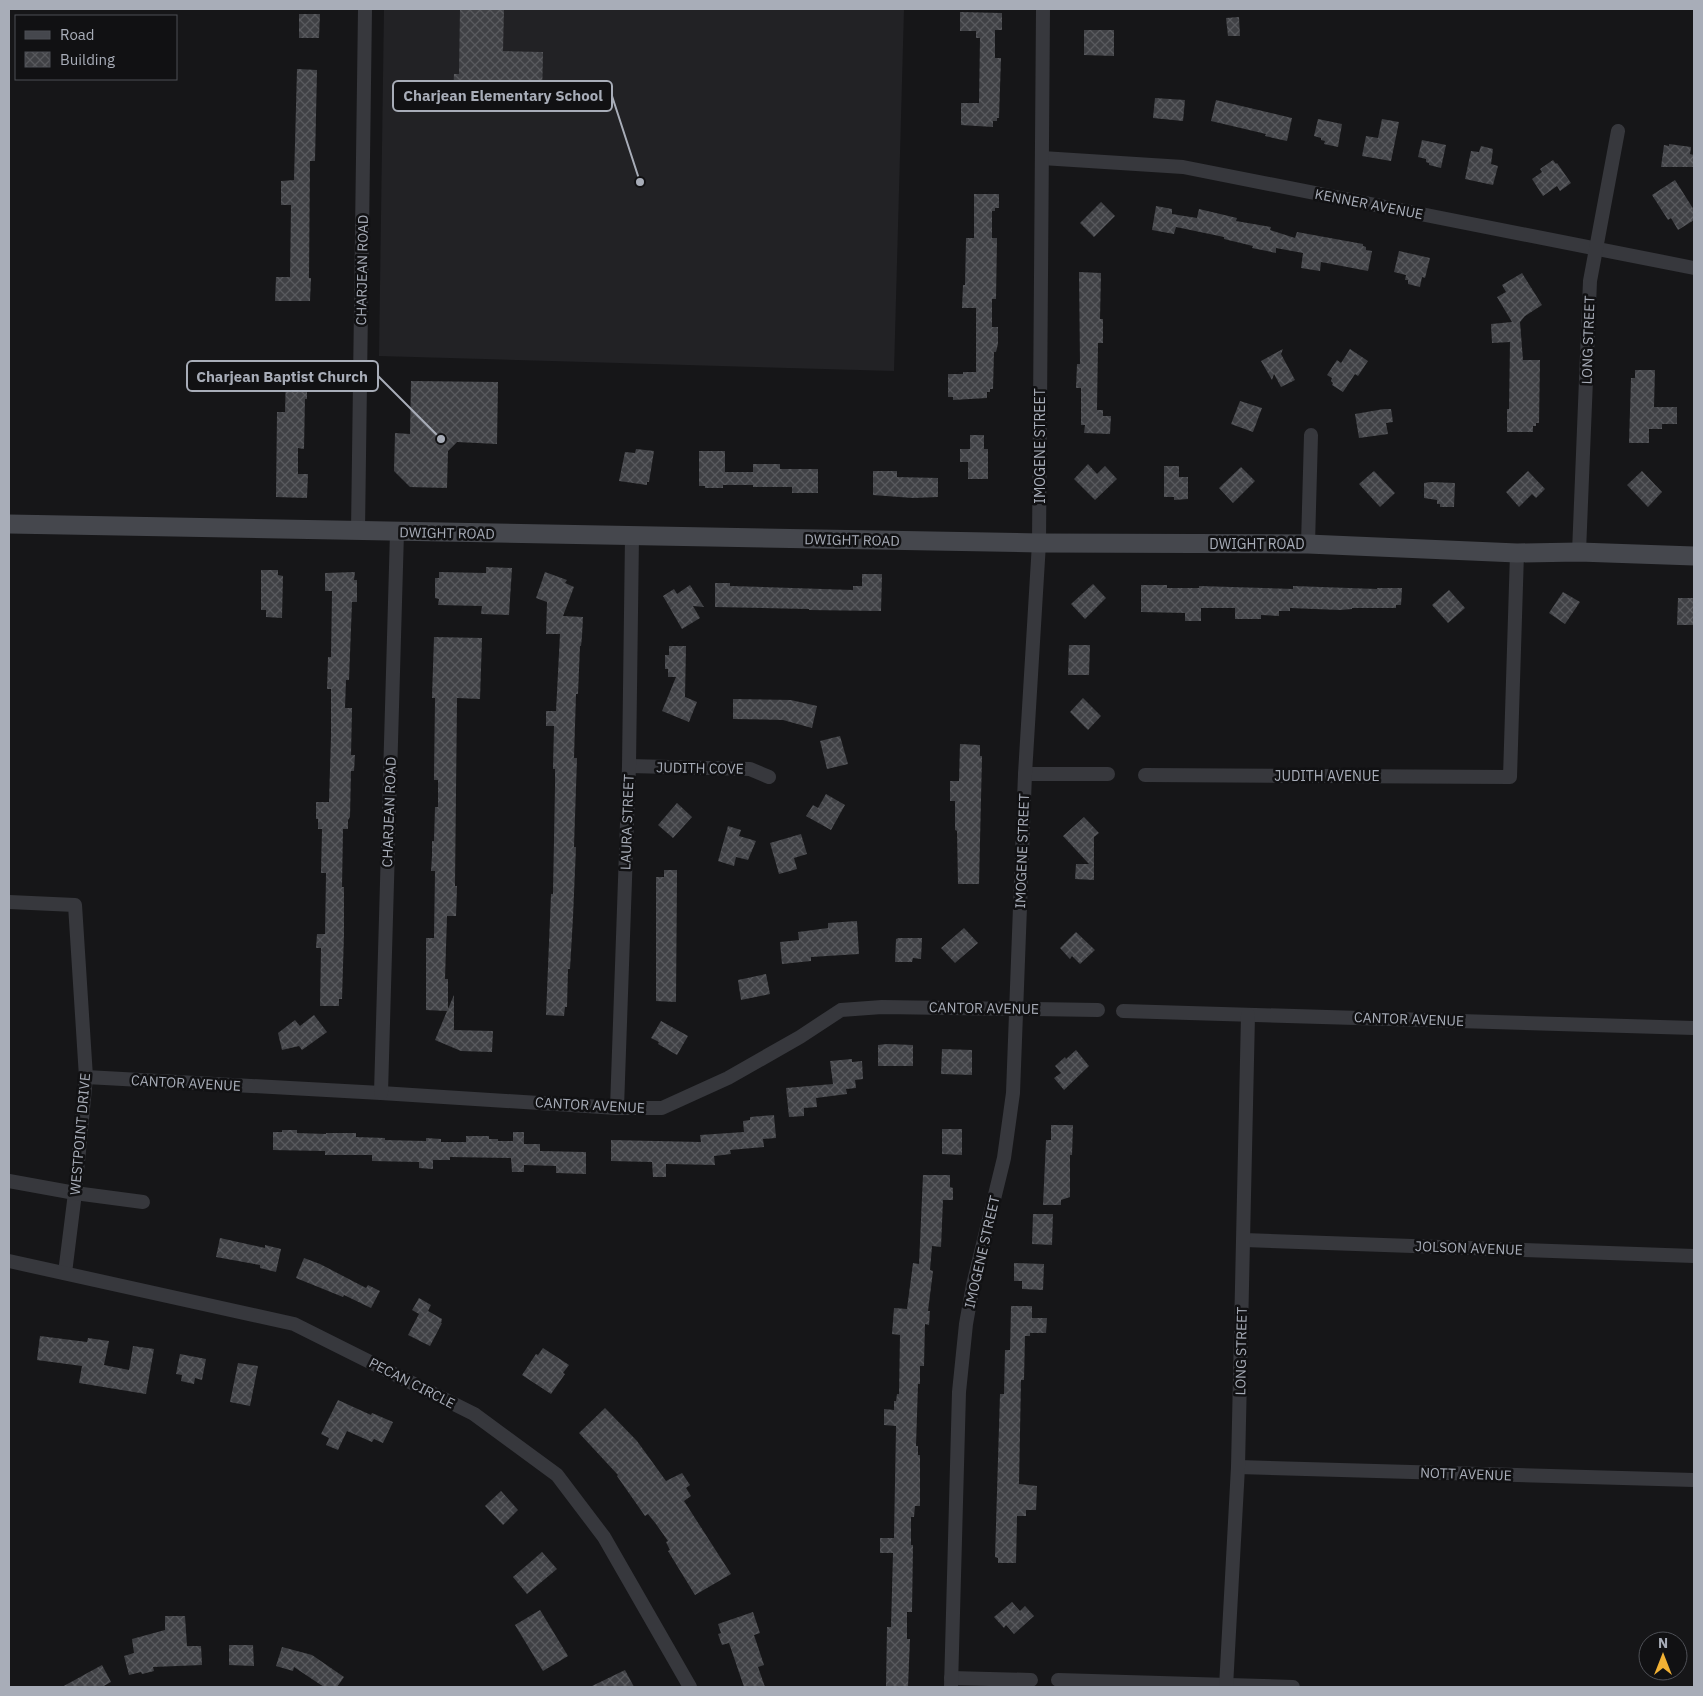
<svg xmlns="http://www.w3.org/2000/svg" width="1703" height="1696" font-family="'IBM Plex Sans',sans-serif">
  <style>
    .built { fill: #222225 }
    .building { fill: url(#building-cross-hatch) }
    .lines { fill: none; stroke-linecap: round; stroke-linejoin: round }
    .street { stroke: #37383d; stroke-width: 14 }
    .secondary { stroke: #45474d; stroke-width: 19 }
    .labels { text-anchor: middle; stroke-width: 5; stroke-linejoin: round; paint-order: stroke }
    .street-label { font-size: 14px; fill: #a8adb8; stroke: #111113 }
    .leader { fill: none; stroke: #a8adb8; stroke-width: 2 }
    .callout-dot { fill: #a8adb8; stroke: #111113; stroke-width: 2 }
    .callout { fill: #111113; stroke: #a8adb8; stroke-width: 2 }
    .callout-label { font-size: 15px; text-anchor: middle; font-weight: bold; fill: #a8adb8 }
  </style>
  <defs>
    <pattern id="building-cross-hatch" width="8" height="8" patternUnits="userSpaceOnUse" patternTransform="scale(1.25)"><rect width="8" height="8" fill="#404145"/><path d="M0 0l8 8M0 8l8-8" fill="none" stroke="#595a5e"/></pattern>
  </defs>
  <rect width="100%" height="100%" fill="#161618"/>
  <polygon class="built" points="384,9 904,9 894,371 379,356"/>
  <g class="building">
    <polygon points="460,9 504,9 503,51 543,52 542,98 453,96 454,74 459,74"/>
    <polygon points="960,12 1002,13 1002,30 995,30 995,58 1001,58 999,118 997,118 997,121 993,121 993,127 961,125 961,103 979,103 980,38 976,38 976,31 960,31"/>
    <polygon points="299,14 320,14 319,38 299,38"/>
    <polygon points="1239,17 1240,36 1228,36 1226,18"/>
    <polygon points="1084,30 1114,30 1114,56 1084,55"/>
    <polygon points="297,69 317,70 315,161 310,161 309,278 311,278 310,301 275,301 276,277 290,277 291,205 281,205 281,181 294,180"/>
    <polygon points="1155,98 1185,100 1183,121 1153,118"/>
    <polygon points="1216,100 1292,118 1287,141 1265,136 1266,134 1211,121"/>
    <polygon points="1318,119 1342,124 1338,147 1324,144 1325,141 1321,140 1321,138 1314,136"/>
    <polygon points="1382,119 1399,122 1391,161 1362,156 1366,136 1378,138"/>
    <polygon points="1422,140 1446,145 1441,168 1429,165 1429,163 1426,162 1426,159 1418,157"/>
    <polygon points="1669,144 1691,147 1690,154 1694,155 1694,167 1661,167 1664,145 1669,146"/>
    <polygon points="1481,146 1493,149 1491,164 1498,166 1493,185 1465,179 1471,151 1479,152"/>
    <polygon points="1553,160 1556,164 1557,163 1571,183 1560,191 1557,186 1543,196 1532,179 1542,172 1540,169"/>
    <polygon points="1675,180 1694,210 1694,220 1678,230 1671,218 1668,220 1652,195"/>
    <polygon points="974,194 999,194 999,208 995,208 995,211 992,211 992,238 997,238 996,299 992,299 992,327 998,327 998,344 996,352 994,352 993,389 990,389 990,392 987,392 987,398 953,400 953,397 948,397 948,374 963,374 963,372 976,372 976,308 962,308 963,285 965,285 966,238 974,238"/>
    <polygon points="1101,202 1115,216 1094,237 1080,223"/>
    <polygon points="1156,206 1172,209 1172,214 1197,218 1199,209 1237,218 1236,221 1271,227 1270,230 1295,238 1297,232 1363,244 1363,246 1366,247 1366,250 1372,251 1368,271 1321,262 1320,271 1301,268 1303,253 1276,248 1276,253 1267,251 1252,248 1253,246 1224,239 1224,237 1176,227 1174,234 1152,230"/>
    <polygon points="1399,251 1430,258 1425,278 1422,277 1420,287 1408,284 1408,280 1405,280 1406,275 1394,272"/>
    <polygon points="1079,272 1101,273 1100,319 1103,319 1103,343 1098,343 1097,410 1103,410 1103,416 1111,416 1110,434 1084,433 1085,425 1081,425 1081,388 1076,388 1077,364 1080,364"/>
    <polygon points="1522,273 1542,305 1525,316 1520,322 1523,360 1540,360 1539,423 1536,423 1536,426 1533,426 1533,432 1507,432 1507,409 1509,409 1510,342 1492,343 1491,324 1512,322 1497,297 1506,292 1502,285"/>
    <polygon points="1283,349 1281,354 1295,380 1281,387 1274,374 1272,380 1261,361"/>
    <polygon points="1350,349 1368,361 1358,376 1355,374 1343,392 1332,385 1333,383 1331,381 1332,378 1327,375 1337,360 1341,363"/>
    <polygon points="1635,370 1655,370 1654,407 1677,407 1677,424 1662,424 1662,429 1649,429 1649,443 1629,443 1631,378 1635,378"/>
    <polygon points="286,374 307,374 307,399 305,399 304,449 298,448 298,474 308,474 307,498 276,497 277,412 285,412"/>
    <polygon points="411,381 498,382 497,444 457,442 448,451 447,488 410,487 394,471 395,433 410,434"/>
    <polygon points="1240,401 1262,408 1253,432 1231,424"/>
    <polygon points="1384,409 1391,409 1393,422 1386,423 1388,434 1359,438 1355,414"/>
    <polygon points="970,435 984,435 984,449 988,449 988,479 968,479 968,462 960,462 960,449 970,449"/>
    <polygon points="636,449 654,451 649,482 647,482 647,485 619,481 625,452 635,453"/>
    <polygon points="699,451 725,451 725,472 753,472 753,464 780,464 780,469 818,469 818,493 792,493 792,487 753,487 753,485 723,485 723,488 705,488 705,486 699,486"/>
    <polygon points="1088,464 1097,474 1105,466 1117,479 1095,500 1074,479"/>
    <polygon points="1164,466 1179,466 1179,477 1188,477 1188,499 1174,500 1174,497 1164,497"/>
    <polygon points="1241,467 1255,481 1233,503 1219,488"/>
    <polygon points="873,471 897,471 897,477 938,478 938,497 913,498 873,495"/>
    <polygon points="1374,471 1395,493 1380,507 1359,484"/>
    <polygon points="1528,471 1545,489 1536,498 1532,494 1519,507 1506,492"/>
    <polygon points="1642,471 1662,492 1648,507 1627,485"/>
    <polygon points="1431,482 1455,483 1454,507 1440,507 1440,504 1437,504 1437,500 1424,498 1424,483"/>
    <polygon points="486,567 512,568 509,615 481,614 482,606 438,605 439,599 435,598 435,578 439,578 439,572 486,573"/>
    <polygon points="261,570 278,570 278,575 283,576 282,618 266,617 266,610 261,610"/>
    <polygon points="355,572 354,580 357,580 357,602 352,602 349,680 346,680 345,708 352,708 351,755 355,755 354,771 351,771 350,817 348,820 348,829 343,829 342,887 344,887 344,934 342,999 339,999 339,1006 320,1006 321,948 316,948 317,934 325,934 326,873 321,873 322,829 318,829 318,819 316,819 316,802 329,802 331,736 331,689 327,689 328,657 331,657 332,591 325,591 325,573"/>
    <polygon points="545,572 567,580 565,583 574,587 563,616 583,617 582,636 581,646 580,646 578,694 576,694 574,758 577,758 574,847 576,847 573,917 570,969 568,969 567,1007 565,1007 564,1016 546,1015 551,894 553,894 555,786 555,769 553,769 554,726 546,726 546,711 556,711 560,634 546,634 547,602 536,598"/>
    <polygon points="862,574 882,574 881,611 809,610 809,609 715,607 715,583 730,583 730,586 853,590 853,586 862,586"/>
    <polygon points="1093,584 1106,598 1085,619 1071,604"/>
    <polygon points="690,585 704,607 693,606 700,618 682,629 663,596 674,589 677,594"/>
    <polygon points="1141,585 1167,585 1167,588 1199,588 1199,586 1293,589 1293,586 1377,589 1377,588 1402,588 1401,605 1396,605 1396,608 1352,608 1352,609 1340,610 1290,608 1290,611 1279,611 1279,616 1261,615 1261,619 1235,619 1235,608 1201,608 1201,621 1185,621 1185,613 1141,612"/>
    <polygon points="1449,590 1465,608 1448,623 1432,605"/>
    <polygon points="1563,592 1580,602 1565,624 1549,613"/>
    <polygon points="1678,598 1694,598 1694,625 1677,625"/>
    <polygon points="434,637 482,638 480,699 457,698 455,886 457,886 456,916 447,916 445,979 448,979 448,1009 454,995 454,1030 493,1031 492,1052 461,1051 435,1040 447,1011 426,1010 426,938 434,938 435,871 431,871 432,856 432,841 434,841 435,807 438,807 438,780 434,780 435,698 432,698"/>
    <polygon points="1069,645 1090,645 1089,675 1068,675"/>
    <polygon points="669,646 686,646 685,697 697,702 689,722 662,711 676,677 668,677 668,669 665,669 665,655 669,655"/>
    <polygon points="1083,698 1101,716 1088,730 1070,712"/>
    <polygon points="733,699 791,700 817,706 812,728 783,720 733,719"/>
    <polygon points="840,736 848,764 827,769 820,741"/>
    <polygon points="960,744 980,745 980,756 982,756 979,884 958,884 957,831 955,830 955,801 950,801 950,781 959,781"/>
    <polygon points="826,794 845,805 831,830 806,816 813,805 818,808"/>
    <polygon points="677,803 692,817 673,838 658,825"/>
    <polygon points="1084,817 1099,833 1094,837 1094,880 1075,879 1076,864 1089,864 1063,836"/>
    <polygon points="728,826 741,830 739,836 756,841 748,860 736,857 734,866 718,861"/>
    <polygon points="801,834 807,854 794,858 797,869 779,874 770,843"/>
    <polygon points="664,870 677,870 676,1002 656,1001 656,877 664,877"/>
    <polygon points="857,921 859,954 811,957 811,961 782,964 780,942 799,940 798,932 828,928 828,923"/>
    <polygon points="964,928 978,943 955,963 941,948"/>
    <polygon points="1076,932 1095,950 1080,964 1072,956 1070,959 1060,948"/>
    <polygon points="899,938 922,938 921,959 913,958 912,962 895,962 896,939"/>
    <polygon points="766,974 770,994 741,1000 738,980"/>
    <polygon points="314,1015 327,1032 302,1050 299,1046 282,1050 278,1033 295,1020 300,1026"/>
    <polygon points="661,1021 688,1036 677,1055 658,1044 659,1042 651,1038"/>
    <polygon points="887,1044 913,1045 913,1066 878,1066 878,1045"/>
    <polygon points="942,1049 972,1050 972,1075 941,1074"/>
    <polygon points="1076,1050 1089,1066 1064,1090 1054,1078 1061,1073 1055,1066 1065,1057 1066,1059"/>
    <polygon points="852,1059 852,1062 862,1061 863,1079 855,1080 856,1088 846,1089 847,1094 816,1098 817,1107 804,1108 804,1116 789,1117 786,1088 833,1084 830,1061"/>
    <polygon points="774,1115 776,1138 763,1139 764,1147 730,1150 731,1154 714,1156 715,1165 666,1164 666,1177 653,1177 652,1162 611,1161 611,1140 701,1142 700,1135 744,1132 743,1121 750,1120 750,1117"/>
    <polygon points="1051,1125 1073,1125 1072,1155 1070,1155 1070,1197 1061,1200 1061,1205 1043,1205 1046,1140 1051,1140"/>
    <polygon points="942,1129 962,1129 962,1155 942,1154"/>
    <polygon points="282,1130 297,1130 297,1133 326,1134 326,1133 356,1133 356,1137 385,1138 385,1140 426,1141 426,1138 441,1139 441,1142 466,1142 466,1136 489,1136 489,1139 498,1139 498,1141 513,1141 513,1132 524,1132 524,1144 540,1144 540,1151 586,1152 586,1174 556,1173 556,1166 524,1165 524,1172 512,1172 511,1158 450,1157 450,1160 433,1160 433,1169 419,1168 419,1162 372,1161 372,1155 325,1155 325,1151 273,1150 273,1132 282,1132"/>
    <polygon points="923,1175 950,1175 950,1187 953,1188 953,1200 943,1200 941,1247 932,1246 930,1270 933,1271 928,1311 930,1311 929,1325 925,1324 924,1366 920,1366 920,1384 918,1384 916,1446 918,1446 918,1455 920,1455 920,1506 915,1506 914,1517 911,1517 911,1545 913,1545 912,1612 907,1612 907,1639 910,1639 908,1687 886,1687 887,1627 891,1627 893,1553 880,1553 880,1538 894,1538 896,1426 884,1425 884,1409 894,1410 894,1401 896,1401 897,1394 899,1394 900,1335 892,1334 894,1308 907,1309 913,1263 919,1264"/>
    <polygon points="1033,1214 1053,1214 1052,1245 1032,1244"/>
    <polygon points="220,1238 265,1248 265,1245 281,1249 276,1272 260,1268 260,1265 216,1257"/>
    <polygon points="304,1258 320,1264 366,1288 368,1285 380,1291 371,1308 344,1295 343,1297 296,1278"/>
    <polygon points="1014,1263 1044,1264 1043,1290 1022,1289 1022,1281 1014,1281"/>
    <polygon points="419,1298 431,1305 428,1311 442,1319 441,1323 442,1323 430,1346 408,1335 419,1314 412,1310"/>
    <polygon points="1011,1306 1032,1306 1032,1318 1047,1318 1046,1333 1030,1333 1030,1336 1025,1336 1024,1380 1021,1380 1019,1484 1037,1486 1036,1510 1026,1510 1026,1516 1017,1516 1016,1563 998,1563 998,1558 995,1557 1000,1394 1004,1394 1005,1350 1010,1350"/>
    <polygon points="40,1336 87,1342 88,1338 109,1341 104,1365 129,1370 133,1346 154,1349 146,1394 79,1383 82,1366 37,1360"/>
    <polygon points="543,1348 569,1365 563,1373 565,1374 551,1394 522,1375 536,1354 538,1355"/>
    <polygon points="180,1354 206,1359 202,1380 195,1378 194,1384 181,1381 182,1375 176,1374"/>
    <polygon points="238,1363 258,1366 250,1406 230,1402"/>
    <polygon points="338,1400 371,1415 372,1413 393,1422 383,1443 374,1439 372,1442 347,1431 338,1450 326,1445 329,1438 321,1434"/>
    <polygon points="605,1408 637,1441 666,1481 682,1473 690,1485 686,1488 691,1496 684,1501 731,1574 695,1595 668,1551 670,1550 666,1542 668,1541 656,1524 648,1514 645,1516 617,1476 618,1475 579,1433"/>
    <polygon points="501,1491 518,1510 503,1525 485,1506"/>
    <polygon points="542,1552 557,1569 527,1594 513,1577"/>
    <polygon points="1012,1602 1020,1611 1025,1606 1034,1616 1014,1634 1006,1625 1004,1628 994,1617"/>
    <polygon points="540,1610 568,1656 543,1671 515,1625"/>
    <polygon points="753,1612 760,1633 754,1635 764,1665 758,1667 765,1687 744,1687 729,1643 722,1645 718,1634 721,1633 718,1624"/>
    <polygon points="165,1616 185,1616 187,1646 201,1646 202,1665 153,1667 154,1671 142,1674 141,1672 129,1675 124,1656 134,1653 132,1639 165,1630"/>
    <polygon points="229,1645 253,1645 254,1666 229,1665"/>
    <polygon points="282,1647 312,1655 344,1677 337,1687 324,1687 294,1667 293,1671 276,1666"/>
    <polygon points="102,1665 111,1682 102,1687 62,1687"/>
    <polygon points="625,1670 634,1687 590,1687"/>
  </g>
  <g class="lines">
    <g class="street">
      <polyline points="1042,158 1183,167 1694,268"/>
      <polyline points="358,531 365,9"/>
      <polyline points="1308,544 1311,435"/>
      <polyline points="1579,552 1590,281 1618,131"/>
      <polyline points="629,766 750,769 769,777"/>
      <polyline points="1025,774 1108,774"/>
      <polyline points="1145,775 1510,777 1517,553"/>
      <polyline points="9,902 75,905 86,1077 75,1193 65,1273"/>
      <polyline points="1123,1011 1694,1028"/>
      <polyline points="86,1077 381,1093 617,1108 662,1108 728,1078 800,1037 841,1010 882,1007 1098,1010"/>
      <polyline points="381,1093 397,532"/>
      <polyline points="617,1108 629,766 632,536"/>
      <polyline points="9,1181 75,1193 143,1202"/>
      <polyline points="1244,1240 1694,1256"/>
      <polyline points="9,1261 294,1324 474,1414 557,1475 604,1537 690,1687"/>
      <polyline points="1238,1467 1694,1480"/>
      <polyline points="951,1678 1031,1680"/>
      <polyline points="1058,1680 1293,1687"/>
      <polyline points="951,1687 959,1392 966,1324 973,1285 1004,1158 1013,1093 1025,774 1039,543 1043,9"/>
      <polyline points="1226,1687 1238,1467 1248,1015"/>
    </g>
    <polyline class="secondary" points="9,524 1039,543 1308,544 1517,553 1579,552 1694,556"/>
  </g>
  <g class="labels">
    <g class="street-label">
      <text transform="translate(1369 204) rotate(11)" y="5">KENNER AVENUE</text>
      <text transform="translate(362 270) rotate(-89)" y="5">CHARJEAN ROAD</text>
      <text transform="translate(1588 340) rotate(-88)" y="5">LONG STREET</text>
      <text transform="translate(1040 446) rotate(-90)" y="5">IMOGENE STREET</text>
      <text transform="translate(447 533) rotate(1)" y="5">DWIGHT ROAD</text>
      <text transform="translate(852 540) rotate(1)" y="5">DWIGHT ROAD</text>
      <text x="1257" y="549">DWIGHT ROAD</text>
      <text transform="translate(700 768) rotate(1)" y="5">JUDITH COVE</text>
      <text x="1327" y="781">JUDITH AVENUE</text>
      <text transform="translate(389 812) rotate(-88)" y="5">CHARJEAN ROAD</text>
      <text transform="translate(627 822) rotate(-88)" y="5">LAURA STREET</text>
      <text transform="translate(1022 851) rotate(-88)" y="5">IMOGENE STREET</text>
      <text transform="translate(984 1008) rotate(1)" y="5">CANTOR AVENUE</text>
      <text transform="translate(1409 1019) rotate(2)" y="5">CANTOR AVENUE</text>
      <text transform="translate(186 1083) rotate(3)" y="5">CANTOR AVENUE</text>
      <text transform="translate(590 1105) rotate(3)" y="5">CANTOR AVENUE</text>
      <text transform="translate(80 1134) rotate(-85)" y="5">WESTPOINT DRIVE</text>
      <text transform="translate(1469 1248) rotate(2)" y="5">JOLSON AVENUE</text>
      <text transform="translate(982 1252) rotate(-77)" y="5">IMOGENE STREET</text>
      <text transform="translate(1241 1351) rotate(-89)" y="5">LONG STREET</text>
      <text transform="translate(412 1383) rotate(27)" y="5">PECAN CIRCLE</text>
      <text transform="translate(1466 1474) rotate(2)" y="5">NOTT AVENUE</text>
    </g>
  </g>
  <path class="leader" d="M640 182L612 96M441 439L378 376"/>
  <g class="callout-dot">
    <circle cx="640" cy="182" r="5"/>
    <circle cx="441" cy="439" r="5"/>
  </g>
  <g class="callout">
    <rect x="393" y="81" width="219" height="30" rx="5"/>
    <rect x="187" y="361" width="191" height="30" rx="5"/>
  </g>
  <g class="callout-label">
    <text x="503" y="101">Charjean Elementary School</text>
    <text x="282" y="382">Charjean Baptist Church</text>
  </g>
  <rect width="1703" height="1696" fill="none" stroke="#a8adb8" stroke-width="20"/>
  <rect x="15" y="15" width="162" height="65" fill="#111113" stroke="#4d4f55"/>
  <rect x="25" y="31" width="25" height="8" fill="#45474d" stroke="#4d4f55"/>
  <text x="60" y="40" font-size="15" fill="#a8adb8">Road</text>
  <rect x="25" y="52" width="25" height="15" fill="url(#building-cross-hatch)" stroke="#4d4f55"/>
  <text x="60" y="65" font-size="15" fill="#a8adb8">Building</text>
  <g transform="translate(1663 1656)"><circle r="24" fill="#111113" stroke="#4d4f55"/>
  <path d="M0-4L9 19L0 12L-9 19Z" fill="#f2b134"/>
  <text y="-8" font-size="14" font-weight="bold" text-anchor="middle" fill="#a8adb8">N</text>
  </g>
</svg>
